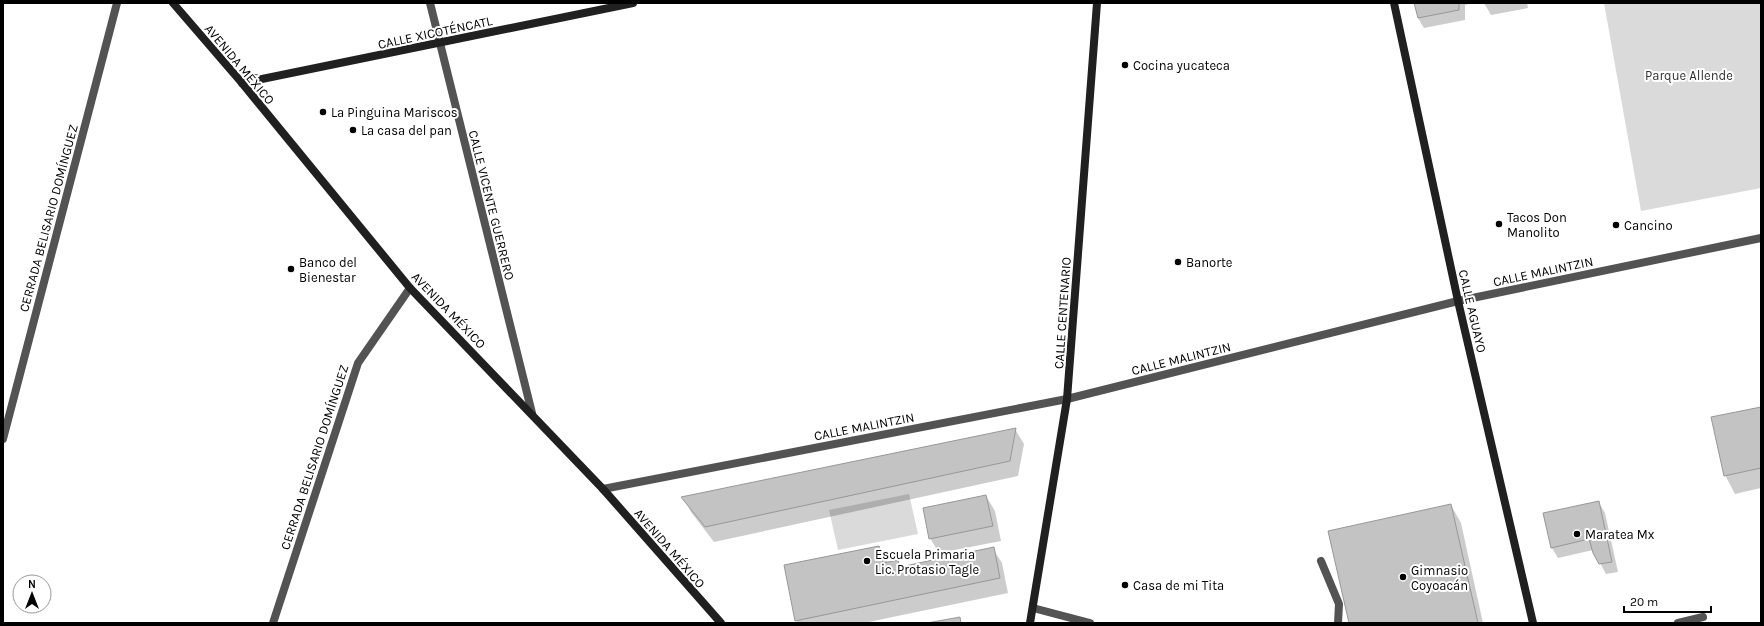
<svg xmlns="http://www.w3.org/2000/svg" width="1764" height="626" font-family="Karla,sans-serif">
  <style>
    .green { fill: #dadada }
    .shadow { fill: #0003 }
    .building { fill: #c3c3c3; stroke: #979797 }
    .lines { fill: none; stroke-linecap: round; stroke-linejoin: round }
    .lane { stroke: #535353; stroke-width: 8 }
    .street { stroke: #535353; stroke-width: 8 }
    .secondary { stroke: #202020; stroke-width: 8 }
    .poi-dot { fill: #000; stroke: #fff; stroke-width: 1.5 }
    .labels { text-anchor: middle; stroke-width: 4; stroke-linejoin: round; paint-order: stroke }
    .street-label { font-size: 13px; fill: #000; stroke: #fff }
    .poi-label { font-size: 13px; fill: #000; stroke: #fff; text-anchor: start }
    .park-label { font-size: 13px; fill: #313131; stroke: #fff }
  </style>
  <rect width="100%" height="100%" fill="#fff"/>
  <g class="green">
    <polygon points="1604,3 1761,3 1761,188 1641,211"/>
    <polygon points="909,494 918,534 838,550 829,510"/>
  </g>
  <g class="shadow">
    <polygon points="1415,3 1473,3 1465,5 1465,20 1424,28 1418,18"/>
    <polygon points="1484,3 1527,3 1528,8 1491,15"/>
    <polygon points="1761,408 1761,488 1735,494 1725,475"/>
    <polygon points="1015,429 1024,444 1018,476 714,542 691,512 683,497"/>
    <polygon points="986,496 995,511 1001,541 939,553 930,538"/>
    <polygon points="1599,503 1605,513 1618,572 1606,574 1593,550 1558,558 1552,548"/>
    <polygon points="1451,505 1461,523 1483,623 1350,623"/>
    <polygon points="879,547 888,563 898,561 902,568 993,549 1002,563 1008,593 864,623 798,623 796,620"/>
  </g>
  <g class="building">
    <polygon points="1414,3 1459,3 1459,10 1418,18"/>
    <polygon points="1761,407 1761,468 1724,476 1711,417"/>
    <polygon points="1016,428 1010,461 705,527 681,497"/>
    <polygon points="986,495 993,526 929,539 923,508"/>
    <polygon points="1599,501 1612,562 1599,564 1593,553 1589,539 1551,548 1543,513"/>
    <polygon points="1451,504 1478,623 1349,623 1328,531"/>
    <polygon points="879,546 883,563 898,560 900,567 994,547 1000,578 795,621 784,565"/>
    <polygon points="960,617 961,623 927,623"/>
  </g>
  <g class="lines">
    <polyline class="lane" points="1678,623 1703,617"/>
    <g class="street">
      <polyline points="430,3 532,413"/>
      <polyline points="3,439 117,3"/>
      <polyline points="603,489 1067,399 1458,301 1761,238"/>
      <polyline points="1321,561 1339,604 1338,623"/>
      <polyline points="1033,608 1090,623"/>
      <polyline points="273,623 358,363 410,288"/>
    </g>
    <g class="secondary">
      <polyline points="173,3 242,83 410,288 603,489 721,623"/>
      <polyline points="1394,3 1458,301 1533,623"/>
      <polyline points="242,83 633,3"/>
      <polyline points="1030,623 1067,399 1097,3"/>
    </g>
  </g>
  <g class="poi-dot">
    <circle cx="1125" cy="65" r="4"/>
    <circle cx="323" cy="112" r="4"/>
    <circle cx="353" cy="130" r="4"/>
    <circle cx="1499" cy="224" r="4"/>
    <circle cx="1616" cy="225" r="4"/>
    <circle cx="1178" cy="262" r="4"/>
    <circle cx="291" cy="269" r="4"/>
    <circle cx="1577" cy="534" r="4"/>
    <circle cx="867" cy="561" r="4"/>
    <circle cx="1403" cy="577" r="4"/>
    <circle cx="1125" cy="585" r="4"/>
  </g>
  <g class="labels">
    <g class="street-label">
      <text transform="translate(435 32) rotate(-12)" y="5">CALLE XICOTÉNCATL</text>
      <text transform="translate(240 64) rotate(50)" y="5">AVENIDA MÉXICO</text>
      <text transform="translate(492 205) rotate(76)" y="5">CALLE VICENTE GUERRERO</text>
      <text transform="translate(48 218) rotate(-75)" y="5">CERRADA BELISARIO DOMÍNGUEZ</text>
      <text transform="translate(1543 271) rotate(-12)" y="5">CALLE MALINTZIN</text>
      <text transform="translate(449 310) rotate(46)" y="5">AVENIDA MÉXICO</text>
      <text transform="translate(1473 311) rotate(77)" y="5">CALLE AGUAYO</text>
      <text transform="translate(1062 313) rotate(-86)" y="5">CALLE CENTENARIO</text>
      <text transform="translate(1181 358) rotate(-14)" y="5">CALLE MALINTZIN</text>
      <text transform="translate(864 426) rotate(-11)" y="5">CALLE MALINTZIN</text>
      <text transform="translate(314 457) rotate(-72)" y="5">CERRADA BELISARIO DOMÍNGUEZ</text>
      <text transform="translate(670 548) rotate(49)" y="5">AVENIDA MÉXICO</text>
    </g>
    <g class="poi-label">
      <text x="1133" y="70">Cocina yucateca</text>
      <text x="331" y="117">La Pinguina Mariscos</text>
      <text x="361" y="135">La casa del pan</text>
      <text x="1507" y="222">Tacos Don<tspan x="1507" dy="15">Manolito</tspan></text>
      <text x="1624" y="230">Cancino</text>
      <text x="299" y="267">Banco del<tspan x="299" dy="15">Bienestar</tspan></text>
      <text x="1186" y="267">Banorte</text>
      <text x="1585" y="539">Maratea Mx</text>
      <text x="875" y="559">Escuela Primaria<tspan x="875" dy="15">Lic. Protasio Tagle</tspan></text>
      <text x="1411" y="575">Gimnasio<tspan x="1411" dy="15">Coyoacán</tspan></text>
      <text x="1133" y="590">Casa de mi Tita</text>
    </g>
    <g class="park-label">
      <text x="1689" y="80">Parque Allende</text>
    </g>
  </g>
  <rect width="1764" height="626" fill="none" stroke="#000000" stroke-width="8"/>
  <g transform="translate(32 594)"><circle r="19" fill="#ffffff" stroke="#999999"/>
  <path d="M0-3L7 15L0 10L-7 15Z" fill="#000000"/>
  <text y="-6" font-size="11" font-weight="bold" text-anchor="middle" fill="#000000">N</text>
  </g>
  <path d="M1624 606v6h87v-6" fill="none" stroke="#000000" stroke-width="2"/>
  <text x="1630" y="606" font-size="12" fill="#000000" stroke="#ffffff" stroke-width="3" paint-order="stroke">20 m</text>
</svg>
